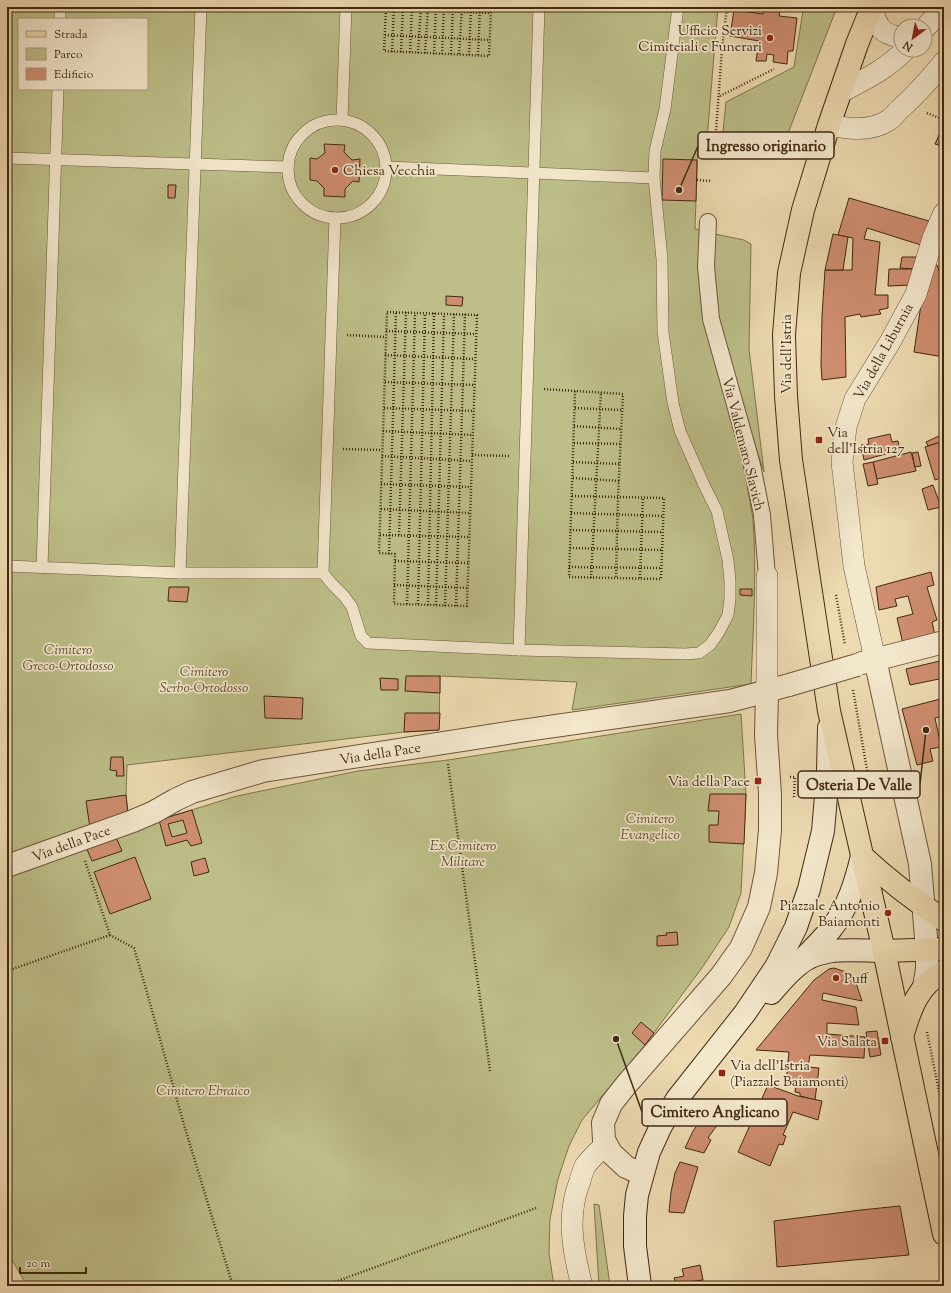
<svg xmlns="http://www.w3.org/2000/svg" width="951" height="1293" font-family="'Sorts Mill Goudy',serif">
  <style>
    .green { fill: #bdbe88; stroke: #7f744d; fill-rule: evenodd }
    .building { fill: #cf8e71; stroke: #412912; fill-rule: evenodd }
    .lines { fill: none; stroke-linecap: round; stroke-linejoin: round }
    .service-casing { stroke: #6c553a; stroke-width: 12 }
    .pedestrian-casing { stroke: #6c553a; stroke-width: 18 }
    .minor-casing { stroke: #6c553a; stroke-width: 22 }
    .tertiary-casing { stroke: #6c553a; stroke-width: 24 }
    .secondary-casing { stroke: #412912; stroke-width: 24 }
    .primary-casing { stroke: #412912; stroke-width: 24 }
    .path { stroke: #412912; stroke-width: 2.5; stroke-dasharray: 1 2; stroke-linecap: butt }
    .service { stroke: #f3e7cc; stroke-width: 11 }
    .pedestrian { stroke: #f3e7cc; stroke-width: 16 }
    .minor { stroke: #f3e7cc; stroke-width: 21 }
    .tertiary { stroke: #f3e7cc; stroke-width: 22 }
    .secondary { stroke: #f3e7cc; stroke-width: 22 }
    .primary { stroke: #eddab1; stroke-width: 22 }
    .tertiary-bridge-casing { stroke: #6c553a; stroke-width: 24; stroke-linecap: butt }
    .tertiary-bridge { stroke: #f3e7cc; stroke-width: 22 }
    .poi-dot { fill: #8f2418; stroke: #f3e7cc; stroke-width: 1.5 }
    .labels { text-anchor: middle; stroke-width: 3.5; stroke-linejoin: round; paint-order: stroke }
    .poi-label { font-size: 14px; fill: #412912; stroke: #f3e7cc; text-anchor: end }
    .street-label { font-size: 14px; fill: #412912; stroke: #f3e7cc }
    .park-label { font-size: 14px; font-style: italic; fill: #604e30; stroke: #f3e7cc }
    .leader { fill: none; stroke: #412912; stroke-width: 1.5 }
    .callout-dot { fill: #412912; stroke: #f3e7cc; stroke-width: 1.5 }
    .callout { fill: #f3e7cc; stroke: #412912; stroke-width: 1.5 }
    .callout-label { font-size: 15px; text-anchor: middle; font-weight: bold; fill: #412912 }
  </style>
  <rect width="100%" height="100%" fill="#eddab1"/>
  <filter id="stains"><feTurbulence type="fractalNoise" baseFrequency=".005" numOctaves="4"/><feColorMatrix values="0 0 0 0 .2 0 0 0 0 .09 0 0 0 0 .02 0 0 0 .5 -.17"/></filter>
  <radialGradient id="worn" r=".72"><stop offset=".6" stop-color="#630" stop-opacity="0"/><stop offset="1" stop-color="#630" stop-opacity=".3"/></radialGradient>
  <g class="green">
    <path d="M 7,7 L 718,7 L 707,139 L 698,141 L 695,229 L 702,230 L 753,519 C 757,574 753,630 751,684 L 572,710 L 577,682 L 440,676 L 439,730 L 404,732 L 127,765 L 126,795 L 128,814 L 7,856 ZM 19,19 L 147,19 L 147,89 L 19,89 Z"/>
    <polygon points="774,7 837,7 780,154 752,141 722,141 726,102 794,67 803,11"/>
    <polygon points="715,234 744,240 751,244 749,349 764,472 751,433 718,317 713,270"/>
    <polygon points="741,714 746,794 741,893 729,927 704,965 645,1045 582,1120 569,1146 558,1179 550,1219 549,1253 554,1286 27,1286 7,1251 7,876 159,820 237,796 358,771 448,760"/>
    <polygon points="594,1204 599,1205 610,1286 599,1286"/>
  </g>
  <g class="building">
    <polygon points="734,10 763,14 764,10 780,12 779,16 797,18 793,51 788,51 787,64 773,62 774,55 767,54 766,61 756,61 759,41 730,36"/>
    <polygon points="944,124 944,147 935,144"/>
    <polygon points="324,144 345,145 344,152 352,160 360,159 359,182 353,181 345,189 345,197 324,196 324,188 317,181 310,180 310,158 317,159 325,153"/>
    <polygon points="663,159 697,160 696,201 662,200"/>
    <polygon points="168,185 176,185 175,198 168,198"/>
    <polygon points="849,198 929,221 921,245 867,228 864,239 880,242 875,295 888,295 888,308 879,310 881,314 861,317 860,314 845,317 846,377 822,380 821,365 822,316 825,270 852,270 853,238 838,235"/>
    <polygon points="833,234 848,237 843,270 825,270"/>
    <polygon points="902,257 917,257 913,269 900,268"/>
    <polygon points="929,263 937,265 944,284 944,357 914,352 924,284"/>
    <polygon points="889,269 913,269 912,285 888,286"/>
    <polygon points="446,296 463,297 462,306 446,305"/>
    <polygon points="890,434 892,442 898,441 900,450 864,460 861,445 869,444 868,439"/>
    <polygon points="939,436 941,442 928,446 926,442"/>
    <polygon points="944,441 944,477 935,480 925,447"/>
    <polygon points="911,452 916,471 877,479 873,462"/>
    <polygon points="918,452 921,466 915,467 912,453"/>
    <polygon points="873,462 878,484 868,486 863,464"/>
    <polygon points="933,485 941,507 928,510 922,489"/>
    <polygon points="931,572 934,585 927,587 937,620 932,622 935,635 903,644 897,618 913,614 908,596 895,599 897,606 879,610 876,587"/>
    <polygon points="169,587 189,587 187,602 168,601"/>
    <polygon points="740,589 752,589 752,596 740,595"/>
    <polygon points="944,660 944,678 910,685 906,669"/>
    <polygon points="406,676 440,676 440,693 405,691"/>
    <polygon points="380,678 398,679 398,690 381,690"/>
    <polygon points="264,696 303,698 302,719 265,718"/>
    <polygon points="944,698 944,716 935,718 941,747 930,749 933,761 917,765 902,709"/>
    <polygon points="405,713 440,713 439,730 404,732"/>
    <polygon points="111,757 123,757 124,776 116,776 117,771 110,770"/>
    <polygon points="710,794 746,794 744,844 709,842 709,825 718,825 719,811 708,811"/>
    <polygon points="126,795 128,814 90,828 86,801"/>
    <path d="M 192,810 L 202,843 L 191,846 L 187,840 L 166,846 L 159,820 ZM 183,820 L 187,833 L 172,837 L 168,824 Z"/>
    <polygon points="115,835 122,851 92,861 86,847"/>
    <polygon points="135,857 151,899 110,914 94,872"/>
    <polygon points="205,858 209,872 194,876 191,862"/>
    <polygon points="677,932 678,945 657,946 657,936 667,935 666,933"/>
    <polygon points="834,968 849,973 855,980 862,1001 823,993 822,1000 856,1007 859,1025 827,1023 827,1034 865,1037 864,1058 810,1055 808,1067 819,1068 815,1100 800,1096 800,1093 795,1092 796,1084 786,1083 789,1052 756,1050 814,980 829,969"/>
    <polygon points="641,1022 654,1033 645,1045 632,1033"/>
    <polygon points="877,1031 881,1055 870,1057 866,1032"/>
    <polygon points="768,1085 798,1096 822,1101 818,1120 793,1112 783,1135 786,1136 783,1145 779,1144 770,1166 738,1152"/>
    <polygon points="705,1114 720,1121 708,1138 711,1140 704,1153 685,1148 693,1131"/>
    <polygon points="680,1162 698,1167 684,1213 669,1212 671,1192 675,1173"/>
    <polygon points="900,1206 909,1255 777,1267 774,1221 861,1210"/>
    <polygon points="700,1265 703,1280 688,1282 690,1286 677,1286 674,1278 684,1276 682,1269"/>
  </g>
  <g class="lines">
    <defs>
      <g id="service">
        <polyline points="60,19 60,7"/>
        <polyline points="342,120 346,7"/>
        <circle cx="337" cy="169" r="49"/>
        <polyline points="7,158 288,167"/>
        <polyline points="387,167 654,178"/>
        <polyline points="7,566 180,573 323,573 332,584 344,596 352,607 361,636 368,643 519,650 685,654 699,653 710,645 719,632 728,615 730,599 730,581 728,560 717,511 704,485 680,431 673,403 663,332 662,259 654,178 655,151 665,109 678,7"/>
        <polyline points="42,568 58,89"/>
        <polyline points="180,573 201,7"/>
        <polyline points="323,573 335,218"/>
        <polyline points="519,650 539,7"/>
      </g>
      <polyline id="pedestrian" points="708,222 706,267 711,319 752,465 762,515 767,576"/>
      <g id="minor">
        <path d="M 872,7 C 876,25 881,35 901,37"/>
        <polyline points="925,28 944,7"/>
        <path d="M 841,92 C 864,80 887,69 905,50"/>
        <path d="M 829,125 C 848,129 871,132 889,120 C 893,117 896,113 900,109 C 916,95 930,79 944,62"/>
        <polyline points="767,576 767,692"/>
        <polyline points="875,659 854,566 842,462 846,427 855,399 890,342 916,294 933,238 944,213"/>
        <path d="M 582,1286 C 573,1251 566,1215 580,1181 C 581,1176 583,1171 585,1166 C 591,1158 599,1151 606,1144"/>
      </g>
      <g id="tertiary">
        <polyline points="875,659 920,864 927,950 927,969 924,987"/>
        <polyline points="862,663 944,642"/>
        <polyline points="7,866 133,821 154,812 175,800 192,792 263,771 520,731 730,701 789,685"/>
        <polyline points="642,1174 626,1167 611,1153 604,1140 603,1123 611,1104 626,1085 721,976 741,948 759,907 766,873 770,830 770,794 766,735 767,692"/>
      </g>
      <g id="secondary">
        <path d="M 804,958 C 813,949 823,939 831,929 C 848,908 856,881 862,856"/>
        <path d="M 771,993 C 779,984 787,974 797,966 C 819,945 855,951 884,951"/>
        <polyline points="640,1286 635,1246 635,1216 637,1195 649,1152 661,1126 677,1099 745,1013 776,967 796,927 809,889 823,831 828,773 829,728"/>
      </g>
      <g id="primary">
        <polyline points="872,7 857,44 829,125 803,210 789,273 784,335 786,396 791,460 829,711 884,951 944,1234"/>
        <path d="M 862,856 C 888,880 915,901 944,920"/>
        <polyline points="884,951 944,949"/>
        <path d="M 902,1037 C 910,1009 918,985 944,971"/>
      </g>
    </defs>
    <use href="#service" class="service-casing"/>
    <use href="#pedestrian" class="pedestrian-casing"/>
    <use href="#minor" class="minor-casing"/>
    <use href="#tertiary" class="tertiary-casing"/>
    <use href="#secondary" class="secondary-casing"/>
    <use href="#primary" class="primary-casing"/>
    <g class="path">
      <polyline points="386,7 384,51 489,56 491,7"/>
      <polyline points="386,9 490,13"/>
      <polyline points="385,35 489,40"/>
      <polyline points="392,52 394,7"/>
      <polyline points="401,52 403,7"/>
      <polyline points="410,52 412,7"/>
      <polyline points="418,53 421,7"/>
      <polyline points="425,53 428,7"/>
      <polyline points="434,54 436,7"/>
      <polyline points="442,54 444,7"/>
      <polyline points="451,54 453,7"/>
      <polyline points="459,54 462,7"/>
      <polyline points="469,55 471,7"/>
      <polyline points="478,55 480,7"/>
      <polyline points="720,96 774,69"/>
      <polyline points="927,113 944,120"/>
      <polyline points="715,145 722,49 727,7"/>
      <polyline points="697,180 711,181"/>
      <polygon points="387,312 477,315 467,606 394,604 395,554 379,553"/>
      <polyline points="386,331 476,334"/>
      <polyline points="347,335 386,337"/>
      <polyline points="385,355 475,359"/>
      <polyline points="385,382 474,385"/>
      <polyline points="544,389 623,394 618,498 616,578"/>
      <polyline points="384,408 474,411"/>
      <polyline points="575,408 622,410"/>
      <polyline points="574,426 621,429"/>
      <polyline points="383,431 473,435"/>
      <polyline points="574,443 621,444"/>
      <polyline points="343,449 382,450"/>
      <polyline points="472,455 509,456"/>
      <polyline points="382,456 472,461"/>
      <polyline points="573,462 620,464"/>
      <polyline points="573,478 619,481"/>
      <polyline points="381,484 471,487"/>
      <polyline points="572,496 664,498 661,579 569,577 575,391"/>
      <polyline points="381,509 470,513"/>
      <polyline points="571,513 663,516"/>
      <polyline points="570,530 663,532"/>
      <polyline points="380,535 469,537"/>
      <polyline points="399,535 406,312"/>
      <polyline points="570,548 662,550"/>
      <polyline points="389,554 396,312"/>
      <polyline points="395,561 468,563"/>
      <polyline points="569,567 662,568"/>
      <polyline points="591,578 601,392"/>
      <polyline points="640,578 643,498"/>
      <polyline points="394,585 468,588"/>
      <polyline points="836,595 845,645"/>
      <polyline points="407,604 415,313"/>
      <polyline points="418,604 425,313"/>
      <polyline points="428,605 434,313"/>
      <polyline points="436,605 444,314"/>
      <polyline points="445,606 454,314"/>
      <polyline points="456,606 465,314"/>
      <polyline points="853,690 868,775"/>
      <polyline points="448,764 490,1071"/>
      <polyline points="790,777 795,777 794,797"/>
      <polyline points="85,861 110,935 134,948 146,989 184,1125 233,1286"/>
      <polyline points="7,971 110,935"/>
      <polyline points="927,1032 944,1116"/>
      <polyline points="324,1286 536,1208"/>
    </g>
    <use href="#service" class="service"/>
    <use href="#pedestrian" class="pedestrian"/>
    <use href="#minor" class="minor"/>
    <use href="#tertiary" class="tertiary"/>
    <use href="#secondary" class="secondary"/>
    <use href="#primary" class="primary"/>
    <defs>
      <polyline id="tertiary-bridge" points="789,685 857,665"/>
    </defs>
    <use href="#tertiary-bridge" class="tertiary-bridge-casing"/>
    <use href="#tertiary-bridge" class="tertiary-bridge"/>
  </g>
  <g class="poi-dot">
    <circle cx="770" cy="38" r="4"/>
    <circle cx="335" cy="170" r="4"/>
    <rect x="815" y="436" width="8" height="8" rx="2"/>
    <rect x="754" y="777" width="8" height="8" rx="2"/>
    <circle cx="888" cy="913" r="4"/>
    <circle cx="836" cy="978" r="4"/>
    <rect x="881" y="1037" width="8" height="8" rx="2"/>
    <rect x="718" y="1069" width="8" height="8" rx="2"/>
  </g>
  <g class="labels">
    <g class="poi-label">
      <text x="762" y="35">Ufficio Servizi<tspan x="762" dy="16">Cimiteiali e Funerari</tspan></text>
      <text x="343" y="175" text-anchor="start">Chiesa Vecchia</text>
      <text x="827" y="437" text-anchor="start">Via<tspan x="827" dy="16">dell'Istria 127</tspan></text>
      <text x="750" y="786">Via della Pace</text>
      <text x="880" y="910">Piazzale Antonio<tspan x="880" dy="16">Baiamonti</tspan></text>
      <text x="844" y="983" text-anchor="start">Puff</text>
      <text x="877" y="1046">Via Salata</text>
      <text x="730" y="1070" text-anchor="start">Via dell'Istria<tspan x="730" dy="16">(Piazzale Baiamonti)</tspan></text>
    </g>
    <g class="street-label">
      <text transform="translate(883 351) rotate(-61)" y="5">Via della Liburnia</text>
      <text transform="translate(786 354) rotate(-90)" y="5">Via dell'Istria</text>
      <text transform="translate(744 444) rotate(76)" y="5">Via Valdemaro Slavich</text>
      <text transform="translate(380 753) rotate(-9)" y="5">Via della Pace</text>
      <text transform="translate(71 843) rotate(-20)" y="5">Via della Pace</text>
    </g>
    <g class="park-label">
      <text x="68" y="654">Cimitero<tspan x="68" dy="16">Greco-Ortodosso</tspan></text>
      <text x="204" y="676">Cimitero<tspan x="204" dy="16">Serbo-Ortodosso</tspan></text>
      <text x="650" y="823">Cimitero<tspan x="650" dy="16">Evangelico</tspan></text>
      <text x="463" y="850">Ex Cimitero<tspan x="463" dy="16">Militare</tspan></text>
      <text x="203" y="1095">Cimitero Ebraico</text>
    </g>
  </g>
  <path class="leader" d="M679 190L698 146M926 730L920 784M616 1039L642 1112"/>
  <g class="callout-dot">
    <circle cx="679" cy="190" r="4"/>
    <circle cx="926" cy="730" r="4"/>
    <circle cx="616" cy="1039" r="4"/>
  </g>
  <g class="callout">
    <rect x="698" y="132" width="136" height="27" rx="4"/>
    <rect x="798" y="771" width="122" height="27" rx="4"/>
    <rect x="642" y="1099" width="145" height="27" rx="4"/>
  </g>
  <g class="callout-label">
    <text x="766" y="151">Ingresso originario</text>
    <text x="859" y="790">Osteria De Valle</text>
    <text x="715" y="1117">Cimitero Anglicano</text>
  </g>
  <rect width="951" height="1293" fill="none" stroke="#eddab1" stroke-width="24"/>
  <rect x="8" y="8" width="935" height="1277" fill="none" stroke="#412912" stroke-width="2"/>
  <rect x="12" y="12" width="927" height="1269" fill="none" stroke="#412912"/>
  <rect x="18" y="18" width="130" height="72" fill="#f3e7cc" stroke="#ac9b82"/>
  <rect x="26" y="31" width="20" height="6" fill="#eddab1" stroke="#ac9b82"/>
  <text x="54" y="38" font-size="12" fill="#412912">Strada</text>
  <rect x="26" y="48" width="20" height="12" fill="#bdbe88" stroke="#ac9b82"/>
  <text x="54" y="58" font-size="12" fill="#412912">Parco</text>
  <rect x="26" y="68" width="20" height="12" fill="#cf8e71" stroke="#ac9b82"/>
  <text x="54" y="78" font-size="12" fill="#412912">Edificio</text>
  <g transform="translate(913 38) rotate(212)"><circle r="19" fill="#f3e7cc" stroke="#ac9b82"/>
  <path d="M0-3L7 15L0 10L-7 15Z" fill="#8f2418"/>
  <text y="-6" font-size="11" font-weight="bold" text-anchor="middle" fill="#412912">N</text>
  </g>
  <path d="M20 1267v6h66v-6" fill="none" stroke="#412912" stroke-width="2"/>
  <text x="26" y="1267" font-size="12" fill="#412912" stroke="#f3e7cc" stroke-width="3" paint-order="stroke">20 m</text>
  <rect width="100%" height="100%" filter="url(#stains)"/>
  <rect width="100%" height="100%" fill="url(#worn)"/>
</svg>
